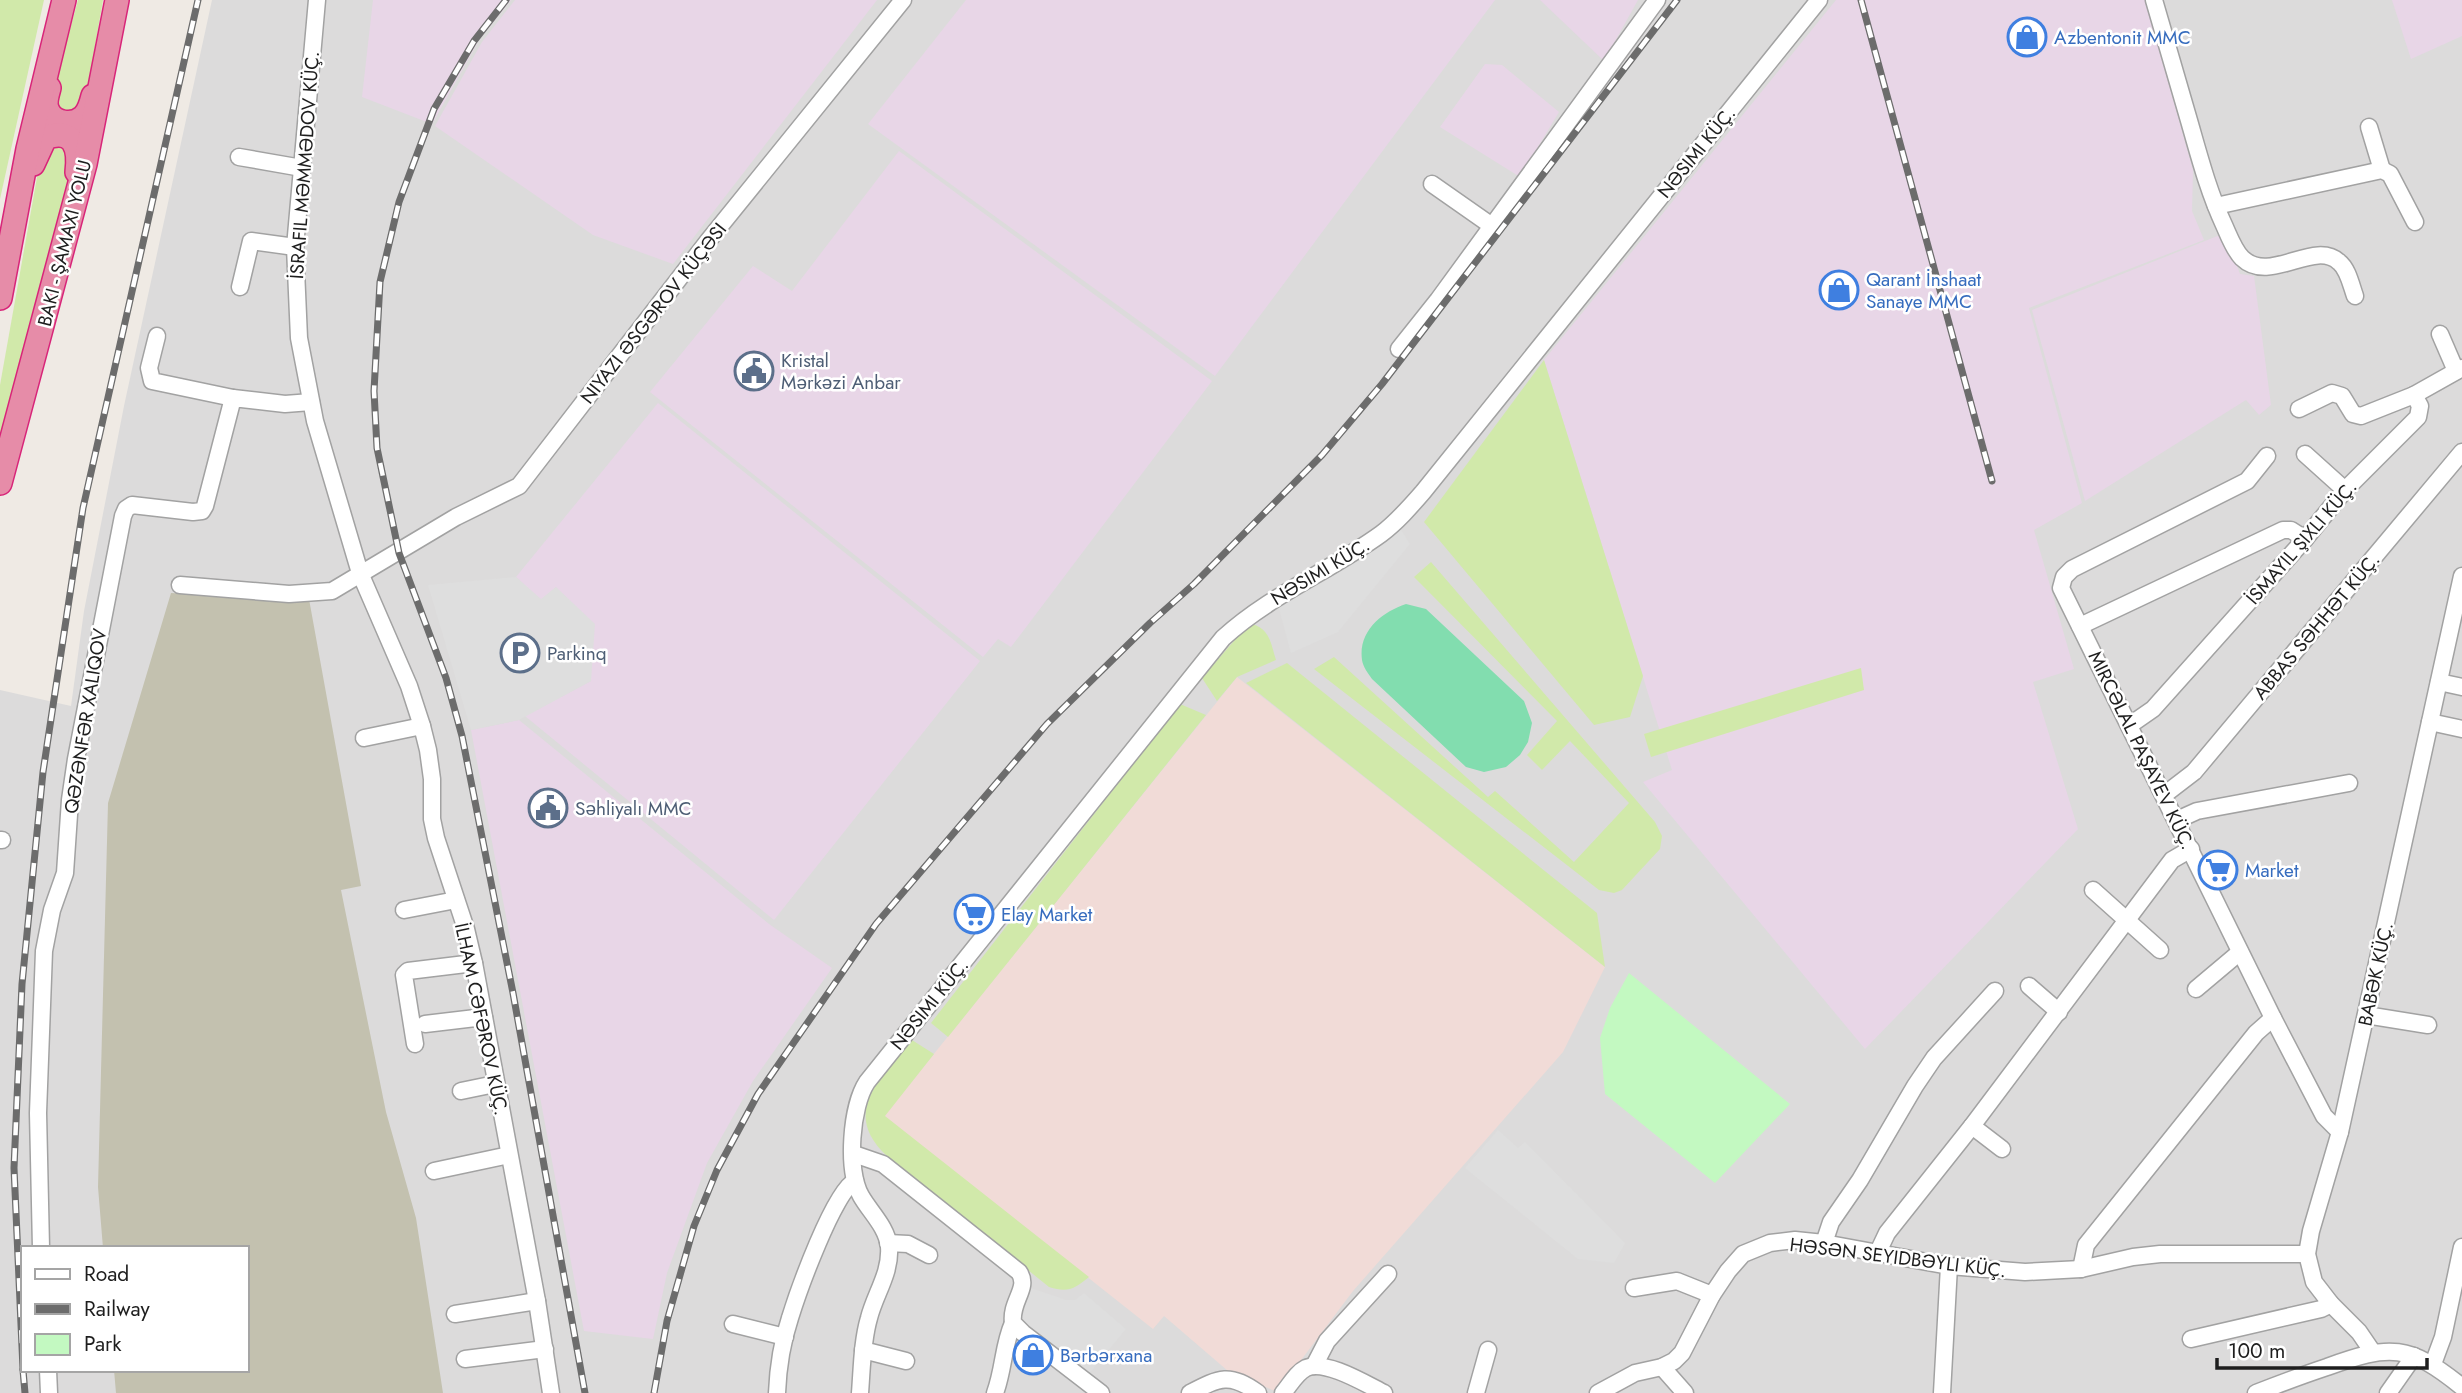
<svg xmlns="http://www.w3.org/2000/svg" width="2462" height="1393" font-family="Jost,sans-serif">
  <style>
    .residential { fill: #dcdbdb; fill-rule: evenodd }
    .industrial { fill: #e8d6e7 }
    .military { fill: #f1dbd7 }
    .construction { fill: #c3c1af }
    .grass { fill: #d1e9aa }
    .park { fill: #c3f9c1 }
    .pitch { fill: #82ddaf }
    .parking { fill: #dedede }
    .lines { fill: none; stroke-linecap: round; stroke-linejoin: round }
    .minor-casing { stroke: #a2a2a2; stroke-width: 19 }
    .highway-casing { stroke: #d82579; stroke-width: 26 }
    .minor { stroke: #fff; stroke-width: 16 }
    .highway { stroke: #e68ca8; stroke-width: 23 }
    .rail-casing { stroke: #6c6c6c; stroke-width: 7 }
    .rail { stroke: #fff; stroke-width: 4.5; stroke-dasharray: 13; stroke-linecap: butt }
    .labels { text-anchor: middle; stroke-width: 5; stroke-linejoin: round; paint-order: stroke }
    .shop-label { font-size: 19px; fill: #366cbe; stroke: #fff; text-anchor: start }
    .street-label { font-size: 19px; fill: #1e1e1e; stroke: #fff }
    .service-label { font-size: 19px; fill: #4e5e75; stroke: #fff; text-anchor: start }
  </style>
  <rect width="100%" height="100%" fill="#efeae4"/>
  <path class="residential" d="M 212,0 L 2462,0 L 2462,1393 L 0,1393 L 0,690 L 71,706 L 84,611 L 124,406 ZM 23,1248 L 247,1248 L 247,1370 L 23,1370 Z"/>
  <g class="industrial">
    <polygon points="373,0 511,0 479,40 432,124 362,97"/>
    <polygon points="515,0 877,0 673,264 593,235 435,126 482,42"/>
    <polygon points="966,0 1495,0 1215,376 868,124"/>
    <polygon points="1540,0 1638,0 1604,61"/>
    <polygon points="1836,0 2145,0 2193,170 2192,211 2204,240 2029,308 2082,503 2034,530 2074,669 2033,682 2078,829 1865,1049 1643,782 1672,770 1544,360"/>
    <polygon points="2392,0 2462,0 2462,36 2411,59"/>
    <polygon points="1485,64 1502,65 1559,112 1520,177 1440,127"/>
    <polygon points="899,151 1212,381 1011,647 998,639 983,657 650,392 753,266 792,291"/>
    <polygon points="2225,233 2240,274 2254,276 2271,405 2259,415 2246,400 2085,501 2032,310"/>
    <polygon points="658,403 980,661 774,920 525,716 591,681 556,587 541,600 516,577"/>
    <polygon points="519,720 769,924 832,968 753,1081 707,1163 667,1273 653,1339 584,1331 471,730"/>
  </g>
  <polygon class="military" points="1237,677 1605,967 1563,1052 1353,1291 1277,1392 1228,1371 1164,1316 1153,1329 884,1116"/>
  <polygon class="construction" points="171,593 309,599 361,886 341,890 386,1112 416,1218 443,1393 116,1393 114,1370 247,1370 247,1248 103,1248 98,1187 108,803"/>
  <g class="grass">
    <polygon points="0,0 44,0 0,199"/>
    <path d="M 78,0 L 103,0 L 86,98 L 80,110 C 58,118 55,108 54,87 Z"/>
    <polygon points="52,145 66,147 70,173 0,440 0,385 39,166"/>
    <polygon points="1544,360 1643,676 1630,717 1594,725 1424,522"/>
    <polygon points="1431,562 1655,822 1662,836 1660,849 1622,890 1614,893 1599,890 1314,669 1334,657 1488,797 1495,791 1574,862 1629,803 1570,741 1542,770 1527,755 1557,721 1414,577"/>
    <path d="M 1252,624 C 1270,629 1271,644 1276,660 L 1237,677 L 1217,701 L 1202,678 L 1245,628 Z"/>
    <polygon points="1287,663 1597,913 1605,967 1246,683"/>
    <polygon points="1861,668 1864,690 1651,757 1644,734"/>
    <polygon points="1180,704 1206,715 948,1037 931,1023"/>
    <path d="M 912,1040 L 934,1054 L 885,1116 L 1089,1277 C 1074,1289 1068,1293 1049,1287 L 888,1157 C 839,1112 881,1079 912,1040 Z"/>
  </g>
  <polygon class="park" points="1629,973 1790,1104 1715,1183 1605,1094 1600,1038 1610,1008"/>
  <path class="pitch" d="M 1406,604 L 1426,609 L 1524,701 L 1532,723 L 1528,742 L 1520,755 L 1506,767 L 1484,772 L 1466,767 L 1372,679 C 1368,673 1363,667 1362,660 C 1358,631 1382,612 1406,604 Z"/>
  <g class="parking">
    <polygon points="1400,528 1410,544 1338,632 1291,653 1278,605 1365,555"/>
    <polygon points="516,577 541,599 556,587 595,624 591,681 519,720 471,730 428,585"/>
    <polygon points="1498,1130 1518,1148 1525,1142 1625,1243 1614,1263 1578,1259 1465,1168"/>
    <polygon points="1031,1288 1066,1300 1075,1300 1084,1293 1126,1329 1089,1374 1019,1320"/>
  </g>
  <g class="lines">
    <defs>
      <g id="minor">
        <polyline points="317,0 295,247 299,338 315,421 360,573 409,686 422,726 428,750 432,779 432,819 436,838 466,929 474,963 537,1301 551,1393"/>
        <path d="M 2154,0 C 2166,41 2178,83 2190,124 C 2200,159 2209,193 2224,225 C 2229,236 2234,250 2242,258 C 2270,285 2314,239 2339,262 C 2348,269 2351,285 2355,296"/>
        <polyline points="2369,127 2382,170"/>
        <polyline points="239,157 302,168"/>
        <polyline points="1432,184 1492,226"/>
        <polyline points="2216,206 2382,170 2390,174 2415,222"/>
        <polyline points="240,287 251,241 295,247"/>
        <polyline points="2440,334 2456,371"/>
        <polyline points="157,336 149,368 152,381 233,398"/>
        <polyline points="1399,349 1438,300 1657,0"/>
        <polyline points="2299,409 2332,393 2342,396 2353,414 2361,416 2414,395"/>
        <polyline points="2305,454 2345,490"/>
        <polyline points="2267,456 2247,481 2072,569 2064,577 2061,588 2273,1018 2324,1116 2340,1132"/>
        <polyline points="180,585 289,594 332,591 456,517 519,486 708,241 903,0"/>
        <polyline points="2080,626 2283,530 2291,530 2305,539"/>
        <polyline points="2439,682 2462,687"/>
        <polyline points="2430,722 2462,729"/>
        <polyline points="2130,725 2153,709 2305,539 2345,490 2418,417 2420,406 2414,395 2462,368"/>
        <polyline points="364,738 422,726"/>
        <polyline points="2164,795 2194,772 2462,452"/>
        <polyline points="2177,820 2197,811 2349,783"/>
        <polyline points="0,840 2,840"/>
        <polyline points="2093,890 2160,950"/>
        <polyline points="404,910 456,900"/>
        <polyline points="2029,986 2059,1012"/>
        <polyline points="2196,989 2240,952"/>
        <polyline points="2366,1015 2428,1025"/>
        <polyline points="425,1024 484,1017"/>
        <polyline points="415,1044 404,975 408,971 474,963"/>
        <polyline points="461,1091 495,1084"/>
        <polyline points="1972,1126 2002,1149"/>
        <path d="M 854,1154 L 883,1164 L 1019,1272 C 1030,1288 1010,1301 1013,1323 L 1023,1333 L 1101,1393"/>
        <polyline points="434,1171 509,1155"/>
        <polyline points="888,1243 908,1244 929,1255"/>
        <polyline points="1824,1243 1831,1222 1860,1180 1915,1086 1934,1058 1995,991"/>
        <polyline points="41,1248 38,1113 44,951 52,910 65,873 70,800 76,759 123,516 126,509 132,505 193,512 202,511 205,506 233,398 285,404 311,402"/>
        <polyline points="1878,1252 1887,1233 1972,1126 2172,860 2191,849"/>
        <polyline points="2081,1269 2086,1245 2256,1033 2273,1018"/>
        <polyline points="1634,1288 1677,1281 1712,1295"/>
        <polyline points="455,1314 537,1301"/>
        <polyline points="733,1324 785,1337"/>
        <polyline points="2191,1339 2321,1309 2331,1304"/>
        <polyline points="863,1350 906,1361"/>
        <polyline points="2372,1351 2359,1332 2331,1304 2314,1282 2307,1254 2311,1231 2340,1132 2462,576"/>
        <polyline points="465,1359 545,1349"/>
        <polyline points="2433,1364 2443,1337 2462,1247"/>
        <polyline points="1314,1366 1327,1341 1388,1274"/>
        <polyline points="1662,1367 1685,1393"/>
        <polyline points="48,1370 49,1393"/>
        <path d="M 777,1393 C 778,1368 782,1342 790,1318 C 798,1292 834,1191 855,1181"/>
        <path d="M 860,1393 C 862,1368 862,1342 869,1318 C 875,1294 891,1273 889,1247 C 887,1227 870,1212 861,1196 C 846,1170 851,1106 867,1082 L 1223,638 C 1270,595 1330,571 1381,534 C 1397,522 1410,507 1423,492 L 1819,0"/>
        <path d="M 995,1393 C 1004,1369 1003,1345 1013,1323"/>
        <path d="M 1190,1393 C 1219,1378 1230,1372 1258,1393"/>
        <path d="M 1283,1393 C 1290,1385 1296,1373 1306,1368 C 1325,1359 1366,1384 1384,1393"/>
        <polyline points="1476,1393 1488,1350"/>
        <polyline points="1598,1393 1635,1373 1662,1367 1674,1361 1682,1353 1712,1295 1728,1271 1743,1254 1770,1243 1795,1240 1824,1243 1949,1266 2025,1272 2081,1269 2133,1257 2160,1254 2307,1254"/>
        <polyline points="1942,1393 1949,1266"/>
        <path d="M 2256,1393 C 2279,1384 2303,1375 2327,1367 C 2390,1344 2409,1344 2462,1387"/>
        <polyline points="2388,1393 2414,1356"/>
      </g>
      <g id="highway">
        <path d="M 49,88 C 47,95 44,104 48,111 C 54,124 73,126 83,117 C 89,112 91,104 93,96"/>
        <path d="M 33,164 L 45,138 C 74,127 80,148 77,172"/>
        <polyline points="0,298 28,149 64,0"/>
        <polyline points="0,483 85,164 117,0"/>
      </g>
    </defs>
    <use href="#minor" class="minor-casing"/>
    <use href="#highway" class="highway-casing"/>
    <use href="#minor" class="minor"/>
    <use href="#highway" class="highway"/>
    <defs>
      <g id="rail">
        <polyline points="506,0 474,41 434,109 399,202 380,282 374,391 377,448 399,553 446,678 462,736 513,993 585,1393"/>
        <polyline points="1861,0 1992,481"/>
        <polyline points="23,1369 14,1168 22,984 43,772 83,508 198,0"/>
        <polyline points="23,1370 25,1393"/>
        <polyline points="654,1393 667,1321 694,1226 717,1170 758,1094 876,924 1047,724 1150,623 1194,584 1322,455 1382,384 1677,0"/>
      </g>
    </defs>
    <use href="#rail" class="rail-casing"/>
    <use href="#rail" class="rail"/>
  </g>
  <defs>
    <symbol id="shop-ring" viewBox="-11 -11 22 22"><circle r="9.5" fill="#fff" stroke="#3f7fe0" stroke-width="1.5"/><path d="M-5-2.5h2.3a2.7 3.5 0 0 1 5.4 0H5L5.5 6h-11ZM-1.5-2.5h3a1.5 2.3 0 0 0-3 0Z" fill="#3f7fe0"/></symbol>
    <symbol id="civic-ring" viewBox="-11 -11 22 22"><circle r="9.5" fill="#fff" stroke="#5c6f8a" stroke-width="1.5"/><path d="M-.6-6.5H3V-4.5H.6V-3L4-1V1h2V6H-6V1h2V-1L-.6-3ZM-1.2 2.5V6h2.4V2.5Z" fill="#5c6f8a"/></symbol>
    <symbol id="parking-ring" viewBox="-11 -11 22 22"><circle r="9.5" fill="#fff" stroke="#5c6f8a" stroke-width="1.5"/><path d="M-3.5-5.5H1a3.5 3.5 0 0 1 0 7H-1V5.5H-3.5ZM-1-3.4V-.6H.8a1.4 1.4 0 0 0 0-2.8Z" fill="#5c6f8a"/></symbol>
    <symbol id="supermarket-ring" viewBox="-11 -11 22 22"><circle r="9.5" fill="#fff" stroke="#3f7fe0" stroke-width="1.5"/><path d="M-6-5.5h2.5l.6 2H6L4.5 2H-2.5L-4.4-4H-6ZM-1.5 3.2a1.3 1.3 0 1 0 .1 0ZM3 3.2a1.3 1.3 0 1 0 .1 0Z" fill="#3f7fe0"/></symbol>
  </defs>
  <g fill-rule="evenodd">
    <use href="#shop-ring" x="2005" y="15" width="44" height="44"/>
    <use href="#shop-ring" x="1817" y="268" width="44" height="44"/>
    <use href="#civic-ring" x="732" y="349" width="44" height="44"/>
    <use href="#parking-ring" x="498" y="631" width="44" height="44"/>
    <use href="#civic-ring" x="526" y="786" width="44" height="44"/>
    <use href="#supermarket-ring" x="2196" y="848" width="44" height="44"/>
    <use href="#supermarket-ring" x="952" y="892" width="44" height="44"/>
    <use href="#shop-ring" x="1011" y="1333" width="44" height="44"/>
  </g>
  <g class="labels">
    <g class="shop-label">
      <text x="2054" y="44">Azbentonit MMC</text>
      <text x="1866" y="286">Qarant İnshaat<tspan x="1866" dy="22">Sanaye MMC</tspan></text>
      <text x="2245" y="877">Market</text>
      <text x="1001" y="921">Elay Market</text>
      <text x="1060" y="1362">Bərbərxana</text>
    </g>
    <g class="street-label">
      <text transform="translate(1696 152) rotate(-51)" y="7">NƏSIMI KÜÇ.</text>
      <text transform="translate(304 165) rotate(-86)" y="7">İSRAFIL MƏMMƏDOV KÜÇ.</text>
      <text transform="translate(64 243) rotate(-76)" y="7">BAKI - ŞAMAXI YOLU</text>
      <text transform="translate(653 313) rotate(-52)" y="7">NIYAZI ƏSGƏROV KÜÇƏSI</text>
      <text transform="translate(2301 542) rotate(-49)" y="7">İSMAYIL ŞIXLI KÜÇ.</text>
      <text transform="translate(1320 571) rotate(-31)" y="7">NƏSIMI KÜÇ.</text>
      <text transform="translate(2316 626) rotate(-50)" y="7">ABBAS SƏHHƏT KÜÇ.</text>
      <text transform="translate(85 721) rotate(-81)" y="7">QƏZƏNFƏR XALIQOV</text>
      <text transform="translate(2142 750) rotate(64)" y="7">MIRCƏLAL PAŞAYEV KÜÇ.</text>
      <text transform="translate(2375 974) rotate(-78)" y="7">BABƏK KÜÇ.</text>
      <text transform="translate(929 1004) rotate(-51)" y="7">NƏSIMI KÜÇ.</text>
      <text transform="translate(482 1019) rotate(78)" y="7">İLHAM CƏFƏROV KÜÇ.</text>
      <text transform="translate(1898 1257) rotate(7)" y="7">HƏSƏN SEYIDBƏYLI KÜÇ.</text>
    </g>
    <g class="service-label">
      <text x="781" y="367">Kristal<tspan x="781" dy="22">Mərkəzi Anbar</tspan></text>
      <text x="547" y="660">Parkinq</text>
      <text x="575" y="815">Səhliyalı MMC</text>
    </g>
  </g>
  <rect x="21" y="1246" width="228" height="126" fill="#ffffff" stroke="#a5a5a5" stroke-width="2"/>
  <rect x="35" y="1269" width="35" height="10" fill="#ffffff" stroke="#a5a5a5" stroke-width="2"/>
  <text x="84" y="1281" font-size="21" fill="#1e1e1e">Road</text>
  <rect x="35" y="1304" width="35" height="10" fill="#6c6c6c" stroke="#a5a5a5" stroke-width="2"/>
  <text x="84" y="1316" font-size="21" fill="#1e1e1e">Railway</text>
  <rect x="35" y="1334" width="35" height="21" fill="#c3f9c1" stroke="#a5a5a5" stroke-width="2"/>
  <text x="84" y="1351" font-size="21" fill="#1e1e1e">Park</text>
  <path d="M2217 1358v10h210v-10" fill="none" stroke="#1e1e1e" stroke-width="3.5"/>
  <text x="2228" y="1358" font-size="21" fill="#1e1e1e" stroke="#ffffff" stroke-width="5" paint-order="stroke">100 m</text>
</svg>
